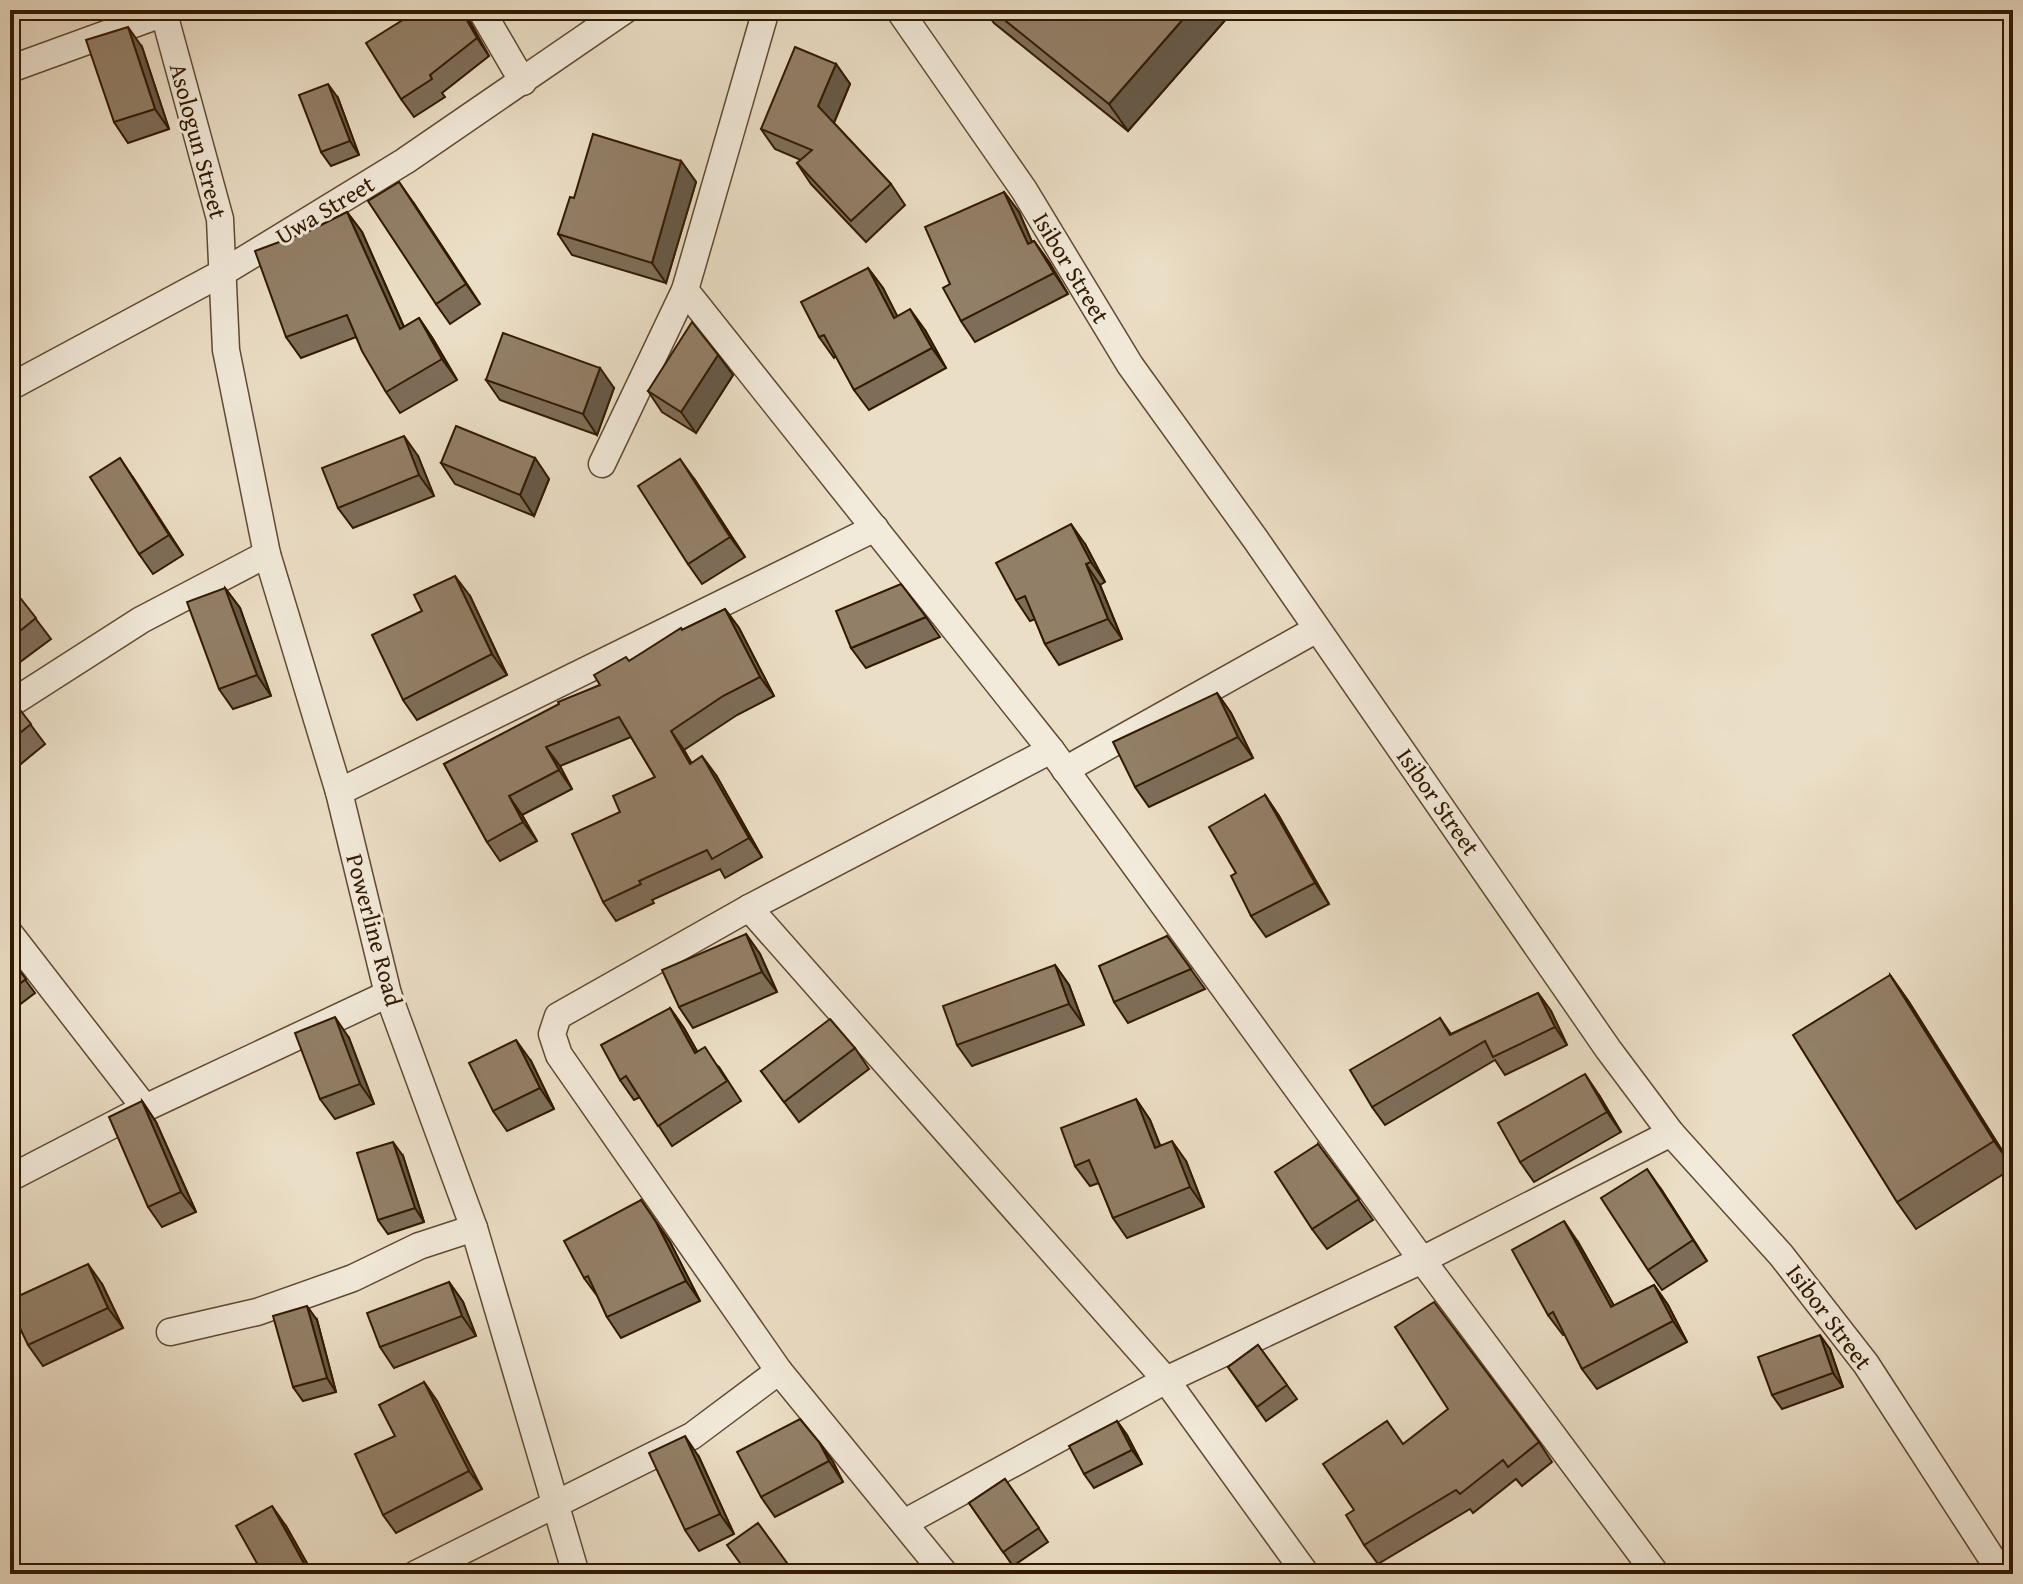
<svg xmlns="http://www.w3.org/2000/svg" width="2023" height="1584" font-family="'Gentium Book Plus',serif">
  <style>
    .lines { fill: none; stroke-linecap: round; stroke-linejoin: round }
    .street-casing { stroke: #604a32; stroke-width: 29 }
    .street { stroke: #f2eada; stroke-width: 26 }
    .wall { fill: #7e6d59; stroke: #311900; stroke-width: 2 }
    .shaded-wall { fill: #665948; stroke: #311900; stroke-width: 2 }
    .building { fill: #927f67; stroke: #311900; stroke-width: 2 }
    .labels { text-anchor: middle; stroke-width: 6; stroke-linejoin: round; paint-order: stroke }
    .street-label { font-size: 24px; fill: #311900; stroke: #f2eada }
  </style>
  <rect width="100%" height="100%" fill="#ebdec6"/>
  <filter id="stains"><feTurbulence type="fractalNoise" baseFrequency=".0025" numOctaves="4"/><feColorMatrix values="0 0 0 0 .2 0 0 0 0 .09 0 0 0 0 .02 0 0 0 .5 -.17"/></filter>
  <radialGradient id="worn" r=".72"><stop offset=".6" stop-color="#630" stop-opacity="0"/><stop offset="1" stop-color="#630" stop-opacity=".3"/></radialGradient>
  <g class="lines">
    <defs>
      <g id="street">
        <polyline points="163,10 220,219 226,350 267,554 339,792 388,994 474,1228 576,1574"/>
        <polyline points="481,10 523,82"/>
        <polyline points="899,10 1024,190 1130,365 1256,540 1608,1049 1671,1133 1781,1255 1866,1364 2002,1574"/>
        <polyline points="10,69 164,13"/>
        <polyline points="685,290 1051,750 1422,1260 1656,1574"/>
        <polyline points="10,387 222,273 405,161 625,10"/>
        <polyline points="602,464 685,290 766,10"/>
        <polyline points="10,704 141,620 267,554"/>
        <polyline points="1065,770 1317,629"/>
        <polyline points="339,792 875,528"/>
        <polyline points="749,908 1166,1380 1306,1574"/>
        <polyline points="10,934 145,1108"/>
        <polyline points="10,1178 145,1108 388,994"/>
        <polyline points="170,1332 257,1312 353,1278 419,1246 474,1228"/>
        <polyline points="904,1523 1166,1380 1422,1260 1671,1133"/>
        <polyline points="416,1574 692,1436 779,1371"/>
        <polyline points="945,1574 779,1371 559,1055 552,1034 558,1016 749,908 1051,750"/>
      </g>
    </defs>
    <use href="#street" class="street-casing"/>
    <use href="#street" class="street"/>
  </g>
  <g class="wall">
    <polygon points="414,10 462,10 489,56 442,93 445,97 414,117 401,99 416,12"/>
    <polygon points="984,10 1058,10 1069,19 1076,10 1234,10 1128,131 994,23"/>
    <polygon points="142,47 169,129 128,143 114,122"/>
    <polygon points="836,64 850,84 834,123 891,184 905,205 866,242 811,184 797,163 801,160 775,149 761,129"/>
    <polygon points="338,98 359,155 331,166 321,152"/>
    <polygon points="681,161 696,182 666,283 572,255 558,234 574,198"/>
    <polygon points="1004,192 1019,212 1032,242 1034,241 1049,262 1068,294 975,342 961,321 950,284"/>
    <polygon points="413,202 480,304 450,324 436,304"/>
    <polygon points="347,212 362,232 404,327 419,318 433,339 457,380 400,413 386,392 356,337 301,358 286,337 309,231"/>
    <polygon points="868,268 883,288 897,317 925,330 946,368 869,410 854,390 836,356 834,358 819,337"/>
    <polygon points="718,355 733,375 696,433 662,412 648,391"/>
    <polygon points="486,380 614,388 597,435 500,400"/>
    <polygon points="418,456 434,496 353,528 338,508"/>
    <polygon points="535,458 549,479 534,516 455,484 441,463"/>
    <polygon points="134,479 183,555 153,574 139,554"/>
    <polygon points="695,480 745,557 702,584 688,564"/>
    <polygon points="1085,544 1105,582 1100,585 1122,639 1059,665 1045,644 1035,619 1030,621 1016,600"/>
    <polygon points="10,585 51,639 20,662 17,658 10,663"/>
    <polygon points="225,588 240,608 271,696 233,709 219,689"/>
    <polygon points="470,596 507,675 417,720 403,700"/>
    <polygon points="725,609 739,628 774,696 737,715 684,750 691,763 716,775 762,857 725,878 720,869 652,900 654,903 616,921 603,902 620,812 655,777 631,737 560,766 572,789 522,815 537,841 500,861 487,842 444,764 600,685 629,661 682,630"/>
    <polygon points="926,617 940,637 866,668 851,648"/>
    <polygon points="1217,693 1231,713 1253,758 1149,807 1135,787"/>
    <polygon points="10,697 45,744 10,773"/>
    <polygon points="1265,795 1279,816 1329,904 1266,937 1251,916 1236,873"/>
    <polygon points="746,934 760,954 777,992 693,1028 679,1007"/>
    <polygon points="1167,936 1205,989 1128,1023 1114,1002"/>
    <polygon points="10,959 35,993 10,1012"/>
    <polygon points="1055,965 1069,985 1084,1025 972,1066 957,1045"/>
    <polygon points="1890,975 1909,1002 2013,1168 1916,1229 1897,1202"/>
    <polygon points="1538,993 1551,1011 1567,1045 1505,1075 1495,1060 1385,1125 1372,1107 1440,1018 1451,1034"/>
    <polygon points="670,1008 684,1028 697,1051 719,1067 741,1101 672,1146 640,1097 634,1100 620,1080"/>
    <polygon points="349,1038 374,1104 335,1119 320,1099"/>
    <polygon points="855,1048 869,1069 799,1122 761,1071"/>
    <polygon points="531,1061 554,1109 507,1131 493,1111"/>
    <polygon points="1599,1095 1621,1132 1534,1182 1520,1162"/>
    <polygon points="1136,1099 1150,1120 1160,1145 1186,1161 1204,1207 1127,1238 1113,1218 1099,1183 1090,1186 1075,1166"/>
    <polygon points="142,1101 156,1122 196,1212 162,1227 148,1207"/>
    <polygon points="1318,1144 1373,1220 1327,1249 1312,1229"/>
    <polygon points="403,1156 424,1222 388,1234 378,1220"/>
    <polygon points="1661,1189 1707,1261 1662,1290 1648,1270"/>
    <polygon points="641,1200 670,1242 700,1301 621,1338 607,1317 598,1297 584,1278"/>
    <polygon points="1578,1242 1614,1306 1654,1285 1668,1305 1687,1342 1597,1389 1582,1369 1565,1334 1563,1335 1548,1315"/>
    <polygon points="449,1282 463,1302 476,1336 394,1368 380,1347"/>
    <polygon points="102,1284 123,1328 43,1366 28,1345"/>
    <polygon points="317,1320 336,1392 303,1401 293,1387"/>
    <polygon points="1258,1345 1297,1399 1266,1421 1228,1367"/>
    <polygon points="1830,1349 1843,1387 1782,1409 1772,1395"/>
    <polygon points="424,1382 437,1401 482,1489 396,1533 383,1515 395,1436"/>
    <polygon points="1117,1421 1127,1435 1142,1464 1094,1488 1084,1474"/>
    <polygon points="819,1442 833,1462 843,1482 775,1517 761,1497"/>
    <polygon points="1539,1442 1552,1462 1522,1486 1516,1479 1473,1513 1470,1509 1378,1564 1364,1545 1354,1510 1403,1444"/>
    <polygon points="699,1457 734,1534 699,1551 685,1530"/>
    <polygon points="1005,1479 1048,1542 1013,1566 969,1503"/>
    <polygon points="286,1526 313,1574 263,1574"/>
  </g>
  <g class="shaded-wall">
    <polygon points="461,10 462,10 467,16 489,56 477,38"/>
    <polygon points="1191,10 1234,10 1128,131 1109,104"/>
    <polygon points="128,27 142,47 169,129 155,109"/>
    <polygon points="836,64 850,84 832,127 818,106"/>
    <polygon points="328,84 338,98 359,155 350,141"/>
    <polygon points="681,161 696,182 666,283 652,263"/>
    <polygon points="399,182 413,202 480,304 466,284"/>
    <polygon points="1004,192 1019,212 1042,265 1028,244"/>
    <polygon points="347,212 362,232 414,350 400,329"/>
    <polygon points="1034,241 1049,262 1068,294 1054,273"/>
    <polygon points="868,268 883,288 909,339 894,318"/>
    <polygon points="910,309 925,330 946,368 932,348"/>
    <polygon points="419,318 433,339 457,380 442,359"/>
    <polygon points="718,355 733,375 696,433 681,412"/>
    <polygon points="600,368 614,388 597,435 583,414"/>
    <polygon points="404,436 418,456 434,496 419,475"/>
    <polygon points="120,458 134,479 183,555 169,535"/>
    <polygon points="535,458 549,479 534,516 520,495"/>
    <polygon points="680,459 695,480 745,557 730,537"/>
    <polygon points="1071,524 1085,544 1105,582 1091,562"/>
    <polygon points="1086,564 1100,585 1122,639 1108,619"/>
    <polygon points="455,576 470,596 507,675 492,654"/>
    <polygon points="225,588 240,608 271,696 257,675"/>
    <polygon points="725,609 739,628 774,696 760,677"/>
    <polygon points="1217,693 1231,713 1253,758 1238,737"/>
    <polygon points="671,731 684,750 703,782 690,764"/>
    <polygon points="546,747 560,766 572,789 559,770"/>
    <polygon points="702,756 716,775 762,857 749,838"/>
    <polygon points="1265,795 1279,816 1329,904 1315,883"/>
    <polygon points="509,796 522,815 537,841 523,822"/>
    <polygon points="746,934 760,954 777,992 762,972"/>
    <polygon points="1055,965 1069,985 1084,1025 1069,1004"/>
    <polygon points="1890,975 1909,1002 2013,1168 1994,1141"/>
    <polygon points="1538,993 1551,1011 1567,1045 1555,1027"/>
    <polygon points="670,1008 684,1028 709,1073 695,1053"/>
    <polygon points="335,1017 349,1038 374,1104 360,1084"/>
    <polygon points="516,1040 531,1061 554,1109 540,1088"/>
    <polygon points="1585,1074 1599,1095 1621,1132 1607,1112"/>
    <polygon points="1136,1099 1150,1120 1169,1168 1155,1148"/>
    <polygon points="142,1101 156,1122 196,1212 181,1192"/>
    <polygon points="1172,1141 1186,1161 1204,1207 1190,1187"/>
    <polygon points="393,1142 403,1156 424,1222 415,1208"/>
    <polygon points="1647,1169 1661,1189 1707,1261 1693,1240"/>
    <polygon points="1564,1221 1578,1242 1626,1327 1611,1307"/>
    <polygon points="656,1222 670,1242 700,1301 686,1281"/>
    <polygon points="88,1264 102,1284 123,1328 108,1308"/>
    <polygon points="449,1282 463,1302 476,1336 462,1316"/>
    <polygon points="1654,1285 1668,1305 1687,1342 1673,1321"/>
    <polygon points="307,1306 317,1320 336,1392 327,1378"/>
    <polygon points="1820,1335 1830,1349 1843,1387 1833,1373"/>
    <polygon points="424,1382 437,1401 482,1489 469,1471"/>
    <polygon points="1117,1421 1127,1435 1142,1464 1132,1450"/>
    <polygon points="685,1436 699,1457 734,1534 720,1514"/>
    <polygon points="819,1442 833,1462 843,1482 829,1461"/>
    <polygon points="272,1506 286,1526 313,1574 311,1574 306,1567"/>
  </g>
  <g class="building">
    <polygon points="416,10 461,10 477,38 430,75 432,79 401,99 366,43 417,11"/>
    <polygon points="992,10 1058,10 1069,19 1076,10 1191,10 1109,104"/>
    <polygon points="128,27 155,109 114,122 86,40"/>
    <polygon points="795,47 836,64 818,106 891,184 851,221 797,163 812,150 761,129"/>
    <polygon points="328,84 350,141 321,152 299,95"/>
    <polygon points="593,134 681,161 652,263 558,234 570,197 574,198"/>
    <polygon points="399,182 466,284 436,304 368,201"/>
    <polygon points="1004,192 1028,244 1034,241 1054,273 961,321 943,288 950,284 925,227"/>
    <polygon points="347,212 400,329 419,318 442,359 386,392 362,351 347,315 286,337 255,251 309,231"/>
    <polygon points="868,268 894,318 910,309 932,348 854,390 824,335 819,337 801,302"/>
    <polygon points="692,322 718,355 681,412 648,391"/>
    <polygon points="503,333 600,368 583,414 486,380"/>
    <polygon points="456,426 535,458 520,495 441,463"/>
    <polygon points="404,436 419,475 338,508 322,468"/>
    <polygon points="120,458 169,535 139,554 90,477"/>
    <polygon points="680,459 730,537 688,564 638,486"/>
    <polygon points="1071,524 1091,562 1086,564 1108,619 1045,644 1025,596 1016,600 996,563"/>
    <polygon points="455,576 492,654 403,700 372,635 422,611 414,595"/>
    <polygon points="901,584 926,617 851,648 836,611"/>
    <polygon points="10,585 36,618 10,639"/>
    <polygon points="225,588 257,675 219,689 187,602"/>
    <polygon points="725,609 760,677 723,696 671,731 690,764 702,756 749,838 712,859 707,850 639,881 641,884 603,902 572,834 620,812 613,796 655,777 619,717 546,747 559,770 509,796 523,822 487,842 444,764 559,704 558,702 600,685 594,675 626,657 629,661 681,628 682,630"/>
    <polygon points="1217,693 1238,737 1135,787 1113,742"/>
    <polygon points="10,697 31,724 10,741"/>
    <polygon points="1265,795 1315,883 1251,916 1231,876 1236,873 1209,827"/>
    <polygon points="746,934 762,972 679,1007 662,970"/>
    <polygon points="1167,936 1191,969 1114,1002 1099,966"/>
    <polygon points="10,959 26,979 10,991"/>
    <polygon points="1055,965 1069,1004 957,1045 943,1006"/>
    <polygon points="1890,975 1994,1141 1897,1202 1793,1035"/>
    <polygon points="1538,993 1555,1027 1493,1057 1485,1041 1372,1107 1350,1070 1440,1018 1450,1035"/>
    <polygon points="670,1008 695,1053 705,1047 727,1081 658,1126 626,1076 620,1080 601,1045"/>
    <polygon points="335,1017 360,1084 320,1099 295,1033"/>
    <polygon points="830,1019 855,1048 784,1102 761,1071"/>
    <polygon points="516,1040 540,1088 493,1111 469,1063"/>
    <polygon points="1585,1074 1607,1112 1520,1162 1498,1123"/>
    <polygon points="1136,1099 1155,1148 1172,1141 1190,1187 1113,1218 1089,1160 1075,1166 1061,1128"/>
    <polygon points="142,1101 181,1192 148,1207 109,1117"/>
    <polygon points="393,1142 415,1208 378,1220 357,1153"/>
    <polygon points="1318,1144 1359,1199 1312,1229 1275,1172"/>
    <polygon points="1647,1169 1693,1240 1648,1270 1601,1198"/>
    <polygon points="641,1200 656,1222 686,1281 607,1317 588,1276 584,1278 564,1241"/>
    <polygon points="1564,1221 1611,1307 1654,1285 1673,1321 1582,1369 1553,1312 1548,1315 1512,1250"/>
    <polygon points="88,1264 108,1308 28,1345 10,1307 10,1300"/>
    <polygon points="449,1282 462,1316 380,1347 367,1313"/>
    <polygon points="1434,1302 1539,1442 1508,1467 1503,1460 1460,1494 1456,1490 1364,1545 1346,1515 1354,1510 1323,1464 1387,1421 1403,1444 1448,1409 1395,1327"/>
    <polygon points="307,1306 327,1378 293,1387 273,1316"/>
    <polygon points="1820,1335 1833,1373 1772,1395 1758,1357"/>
    <polygon points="1258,1345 1287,1385 1257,1407 1228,1367"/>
    <polygon points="424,1382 469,1471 383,1515 355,1454 395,1436 379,1405"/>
    <polygon points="800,1419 819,1442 829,1461 761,1497 737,1452"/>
    <polygon points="1117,1421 1132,1450 1084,1474 1069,1446"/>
    <polygon points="685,1436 720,1514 685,1530 649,1453"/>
    <polygon points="1005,1479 1039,1528 1003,1552 969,1503"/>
    <polygon points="272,1506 306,1567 293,1574 263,1574 236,1526"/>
    <polygon points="758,1523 795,1574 748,1574 727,1545"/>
  </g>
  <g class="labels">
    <g class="street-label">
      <text transform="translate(198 141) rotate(75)" y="8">Asologun Street</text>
      <text transform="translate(325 210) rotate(-31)" y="8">Uwa Street</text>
      <text transform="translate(1071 268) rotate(59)" y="8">Isibor Street</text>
      <text transform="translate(1438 802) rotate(55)" y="8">Isibor Street</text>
      <text transform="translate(374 930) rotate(75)" y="8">Powerline Road</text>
      <text transform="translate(1829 1317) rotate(53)" y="8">Isibor Street</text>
    </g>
  </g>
  <rect width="2023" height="1584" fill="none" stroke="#ebdec6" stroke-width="40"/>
  <rect x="12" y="12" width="1999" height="1560" fill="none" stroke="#311900" stroke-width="4"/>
  <rect x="20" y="20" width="1983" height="1544" fill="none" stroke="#311900" stroke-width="2"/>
  <rect width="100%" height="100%" filter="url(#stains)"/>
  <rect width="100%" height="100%" fill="url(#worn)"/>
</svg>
